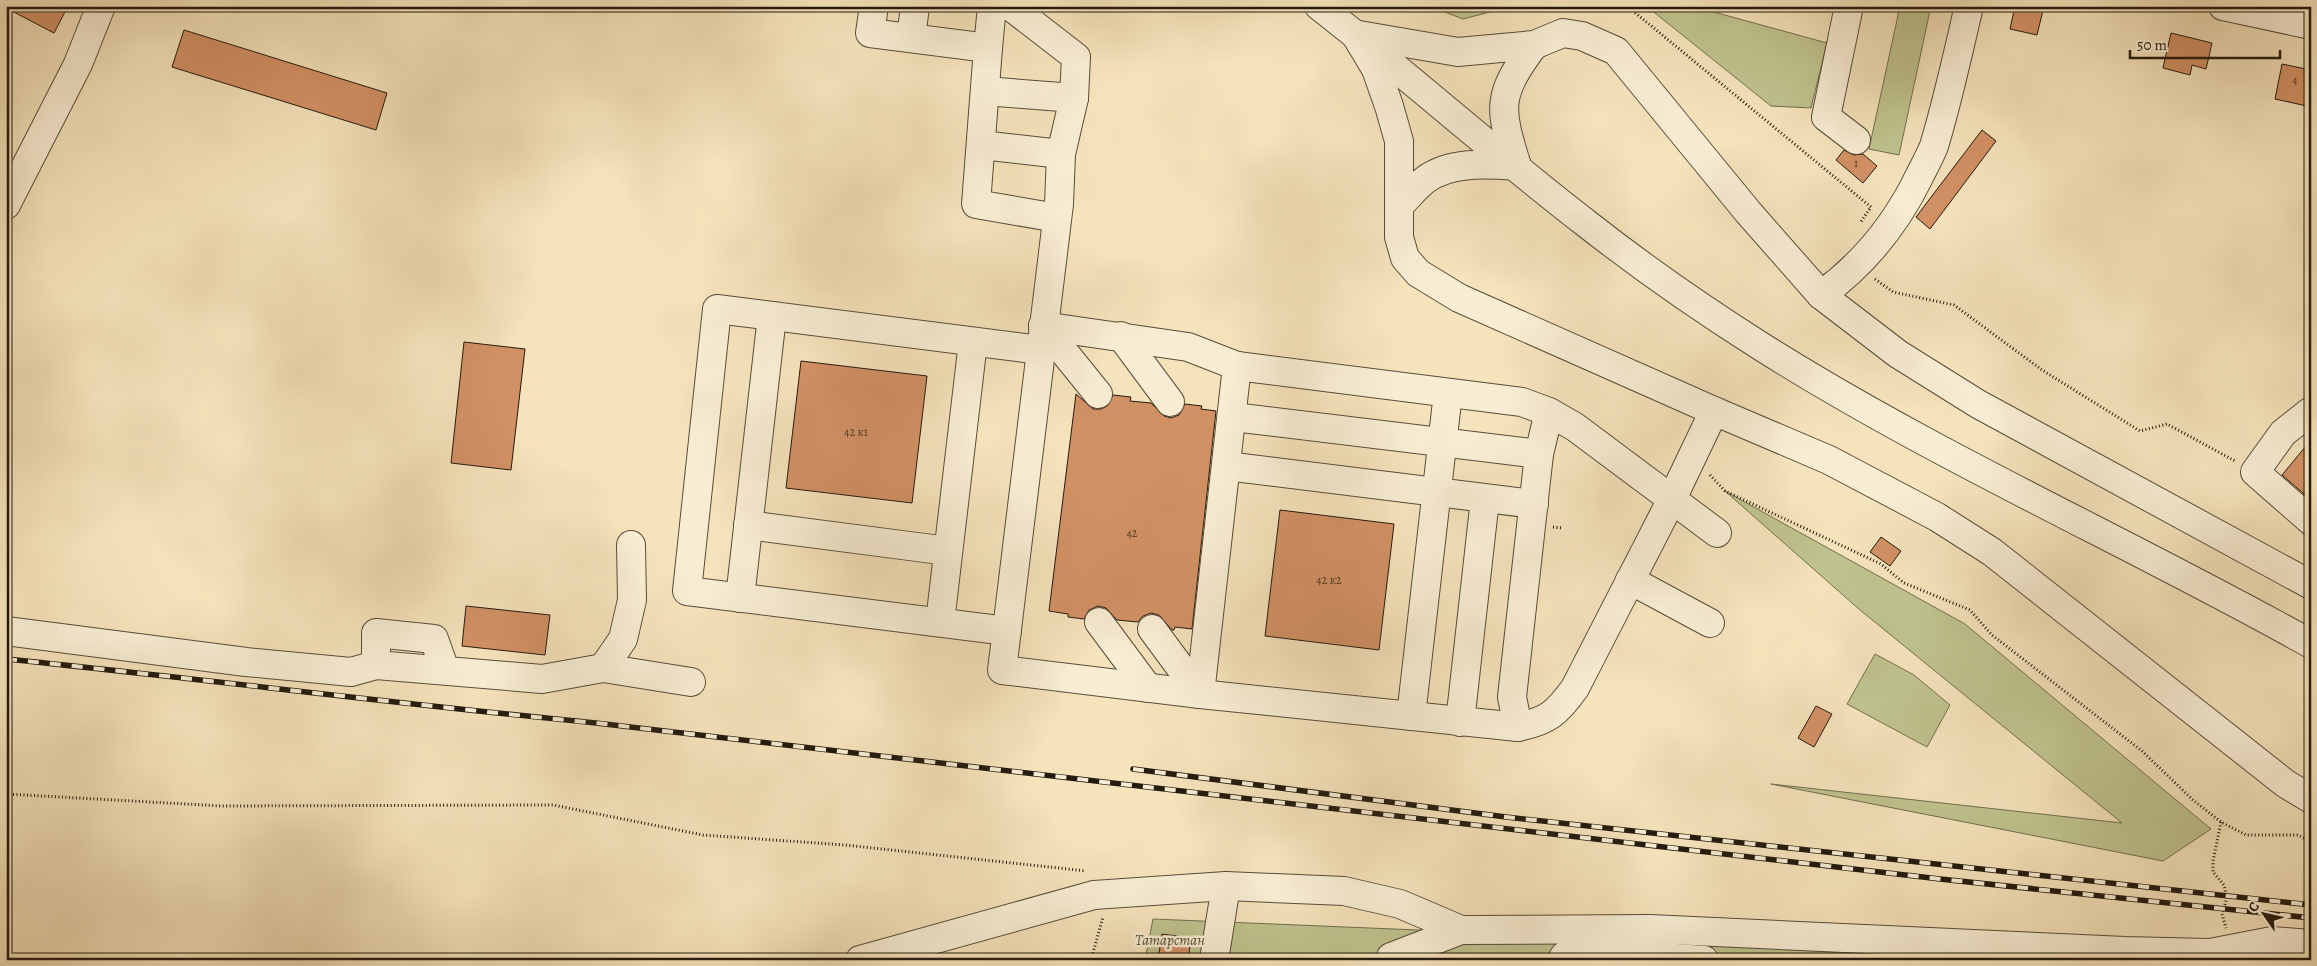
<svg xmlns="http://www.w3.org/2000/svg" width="2317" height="966" font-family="Alegreya,serif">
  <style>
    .green { fill: #bfc38e; stroke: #726e4e }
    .building { fill: #d29165; stroke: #241a0f }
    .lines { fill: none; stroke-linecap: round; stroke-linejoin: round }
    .minor-casing { stroke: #584c3a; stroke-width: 30 }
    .path { stroke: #241a0f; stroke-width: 3; stroke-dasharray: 1 2.5; stroke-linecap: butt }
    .minor { stroke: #f8edd3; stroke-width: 28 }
    .rail-casing { stroke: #241a0f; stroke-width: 5.5 }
    .rail { stroke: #f8edd3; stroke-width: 4; stroke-dasharray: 11; stroke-linecap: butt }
    .labels { text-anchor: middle; stroke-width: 5; stroke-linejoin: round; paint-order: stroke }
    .number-label { font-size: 12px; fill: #503824 }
    .park-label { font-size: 15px; font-style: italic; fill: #524d35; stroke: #f8edd3 }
  </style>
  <rect width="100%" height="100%" fill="#f5e3bb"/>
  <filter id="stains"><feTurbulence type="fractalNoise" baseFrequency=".004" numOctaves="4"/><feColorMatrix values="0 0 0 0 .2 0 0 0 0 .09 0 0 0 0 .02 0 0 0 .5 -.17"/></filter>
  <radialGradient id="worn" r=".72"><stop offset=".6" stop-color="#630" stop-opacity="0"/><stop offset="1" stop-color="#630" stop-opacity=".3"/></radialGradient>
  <g class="green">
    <polygon points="1429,6 1513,6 1463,19"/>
    <polygon points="1651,6 1692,6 1827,43 1811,108 1771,106 1650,9"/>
    <polygon points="1900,6 1931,6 1899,155 1869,149"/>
    <polygon points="1725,491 1965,624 2211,829 2163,861 1771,784 2122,823 1860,610"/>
    <polygon points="1875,654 1914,675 1950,705 1927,747 1847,704"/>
    <polygon points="1153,919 2139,960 1145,960"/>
    <polygon points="2281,953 2311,958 2311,960 2280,960"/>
  </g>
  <g class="building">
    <polygon points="6,6 68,6 54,33 6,8"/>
    <polygon points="2015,6 2044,6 2037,35 2010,29"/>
    <polygon points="184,30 387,93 376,130 172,67"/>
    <polygon points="2171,33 2212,43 2206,69 2192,65 2190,75 2163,68"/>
    <polygon points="2282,64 2311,70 2311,90 2307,106 2275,99"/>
    <polygon points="1982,130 1996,141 1930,229 1916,217"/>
    <polygon points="1844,150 1854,155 1863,154 1877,166 1863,183 1836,160"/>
    <polygon points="464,342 525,349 511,470 451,463"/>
    <polygon points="801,361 927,376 912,503 786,488"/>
    <polygon points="1076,394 1093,409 1101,409 1107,406 1113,395 1131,397 1130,401 1151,403 1164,416 1171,418 1179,415 1185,404 1202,406 1201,409 1216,411 1192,629 1175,627 1174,630 1172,630 1159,615 1151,613 1143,616 1138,622 1117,620 1106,608 1098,606 1089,610 1084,619 1068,617 1068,614 1049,611"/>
    <polygon points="2311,440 2311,500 2282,475"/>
    <polygon points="1280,510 1394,524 1379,650 1265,636"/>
    <polygon points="1881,537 1901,551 1890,566 1870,552"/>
    <polygon points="466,606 550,615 545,655 462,646"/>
    <polygon points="1816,706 1832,714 1814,747 1798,738"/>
    <polygon points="1162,934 1191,938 1188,960 1158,960"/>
  </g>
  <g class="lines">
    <defs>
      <g id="minor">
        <polyline points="874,6 870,33 988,48 976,204 1057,218"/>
        <polyline points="1010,6 1076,57 1074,98 1061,154 1059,204 1002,670 1200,694 1237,366"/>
        <path d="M 1319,6 C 1410,77 1496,154 1587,224 C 1643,268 1702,309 1762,347 C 1938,458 2129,542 2311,644"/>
        <polyline points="1849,6 1826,117 1856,140"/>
        <polyline points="2223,6 2311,25"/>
        <polyline points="1355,34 1376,69 1389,106 1399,141 1399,237 1405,258 1418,273 1459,298 1714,411 1829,460 1937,517 1992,552 2286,784 2311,799"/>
        <polyline points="1359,35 1458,52 1534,45 1563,33 1582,36 1616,51 1748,212 1821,295 1898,354 1978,404 2311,585"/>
        <polyline points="911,38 915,6"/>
        <polyline points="988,48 992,6"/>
        <polyline points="985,91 1074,98"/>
        <polyline points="981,145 1061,154"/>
        <path d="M 1517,166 C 1499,108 1496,96 1534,45"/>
        <polyline points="6,205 78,64 101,6"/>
        <path d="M 1400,205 C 1408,197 1416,187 1425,180 C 1450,161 1487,164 1517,166"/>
        <path d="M 1821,295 C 1864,264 1896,224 1919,177 C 1924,167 1930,156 1934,146 C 1948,100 1958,53 1969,6"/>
        <polyline points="1043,326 1188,347 1237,366 1522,402 1549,412 1575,427 1717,533"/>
        <polyline points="1043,326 1098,394"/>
        <polyline points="1121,336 1170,402"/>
        <polyline points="2311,411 2283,433 2255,472 2311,521"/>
        <polyline points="1233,417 1539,454"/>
        <polyline points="1226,466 1534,504"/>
        <polyline points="748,525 948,551"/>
        <polyline points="1630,580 1710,623"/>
        <polyline points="740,598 772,316"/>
        <polyline points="940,622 973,342"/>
        <polyline points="1099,622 1148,688"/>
        <path d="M 1152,629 L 1200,694 L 1518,727 C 1548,721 1557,713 1575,688 L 1672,499 L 1714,411"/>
        <polyline points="6,631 246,662 351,672 376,665"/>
        <polyline points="1007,631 687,591 717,309 1040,350"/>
        <polyline points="603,668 623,639 632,600 631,545"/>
        <polyline points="445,670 434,639 376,633 376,665 542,679 603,668 691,682"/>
        <polyline points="1411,716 1448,393"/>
        <polyline points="1460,722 1485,499"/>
        <polyline points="1518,727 1512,697 1539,454 1549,412"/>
        <polyline points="860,960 1094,895 1226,886 1344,891 1400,904 1461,930"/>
        <polyline points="1214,960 1226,886"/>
        <polyline points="1390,960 1391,957 1461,930 1650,929 2125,951 2210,953 2272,941 2311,944"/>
        <polyline points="1562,960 1564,956 1574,951 1704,960"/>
      </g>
    </defs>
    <use href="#minor" class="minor-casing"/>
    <g class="path">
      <polyline points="1627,6 1871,207 1860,223"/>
      <polyline points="1875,279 1893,292 1954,305 2042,370 2140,431 2167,424 2235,461"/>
      <polyline points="1710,475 1725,491 1881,564 1904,583 1970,610 1992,635 2142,751 2193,800 2221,822 2246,835 2298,835 2311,842"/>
      <polyline points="1553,527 1562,528"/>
      <polyline points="6,794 222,806 553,805 703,835 845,845 1086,871"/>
      <polyline points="2221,822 2213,861 2213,872 2224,885 2227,898 2222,914 2226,928"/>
      <polyline points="1091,960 1103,917"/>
    </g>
    <use href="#minor" class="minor"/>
    <defs>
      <g id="rail">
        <path d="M 6,659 C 203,679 399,704 596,723 L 1940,879 L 2311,918"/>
        <polyline points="1133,769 1506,817 2311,905"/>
      </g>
    </defs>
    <use href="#rail" class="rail-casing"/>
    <use href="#rail" class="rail"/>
  </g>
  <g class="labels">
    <g class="number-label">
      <text x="2295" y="84">4</text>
      <text x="1856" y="167">1</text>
      <text x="856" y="436">42 к1</text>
      <text x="1132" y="537">42</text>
      <text x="1329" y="584">42 к2</text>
    </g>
    <g class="park-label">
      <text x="1170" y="945">Татарстан</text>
    </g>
  </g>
  <rect width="2317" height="966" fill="none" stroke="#f5e3bb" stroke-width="25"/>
  <rect x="8" y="8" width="2302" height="951" fill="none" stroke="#241a0f" stroke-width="2.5"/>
  <rect x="12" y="12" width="2292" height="941" fill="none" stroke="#241a0f"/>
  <g transform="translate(2264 914) rotate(304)" stroke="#f8edd3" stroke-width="4" paint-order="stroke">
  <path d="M0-4L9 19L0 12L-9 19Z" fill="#241a0f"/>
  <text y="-8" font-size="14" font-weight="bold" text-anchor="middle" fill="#241a0f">С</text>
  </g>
  <path d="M2130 50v8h150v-8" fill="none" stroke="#241a0f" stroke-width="2.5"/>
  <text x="2137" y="50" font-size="15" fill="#241a0f" stroke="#f8edd3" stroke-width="4" paint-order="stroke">50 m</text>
  <rect width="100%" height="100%" filter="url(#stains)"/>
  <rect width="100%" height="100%" fill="url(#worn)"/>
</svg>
